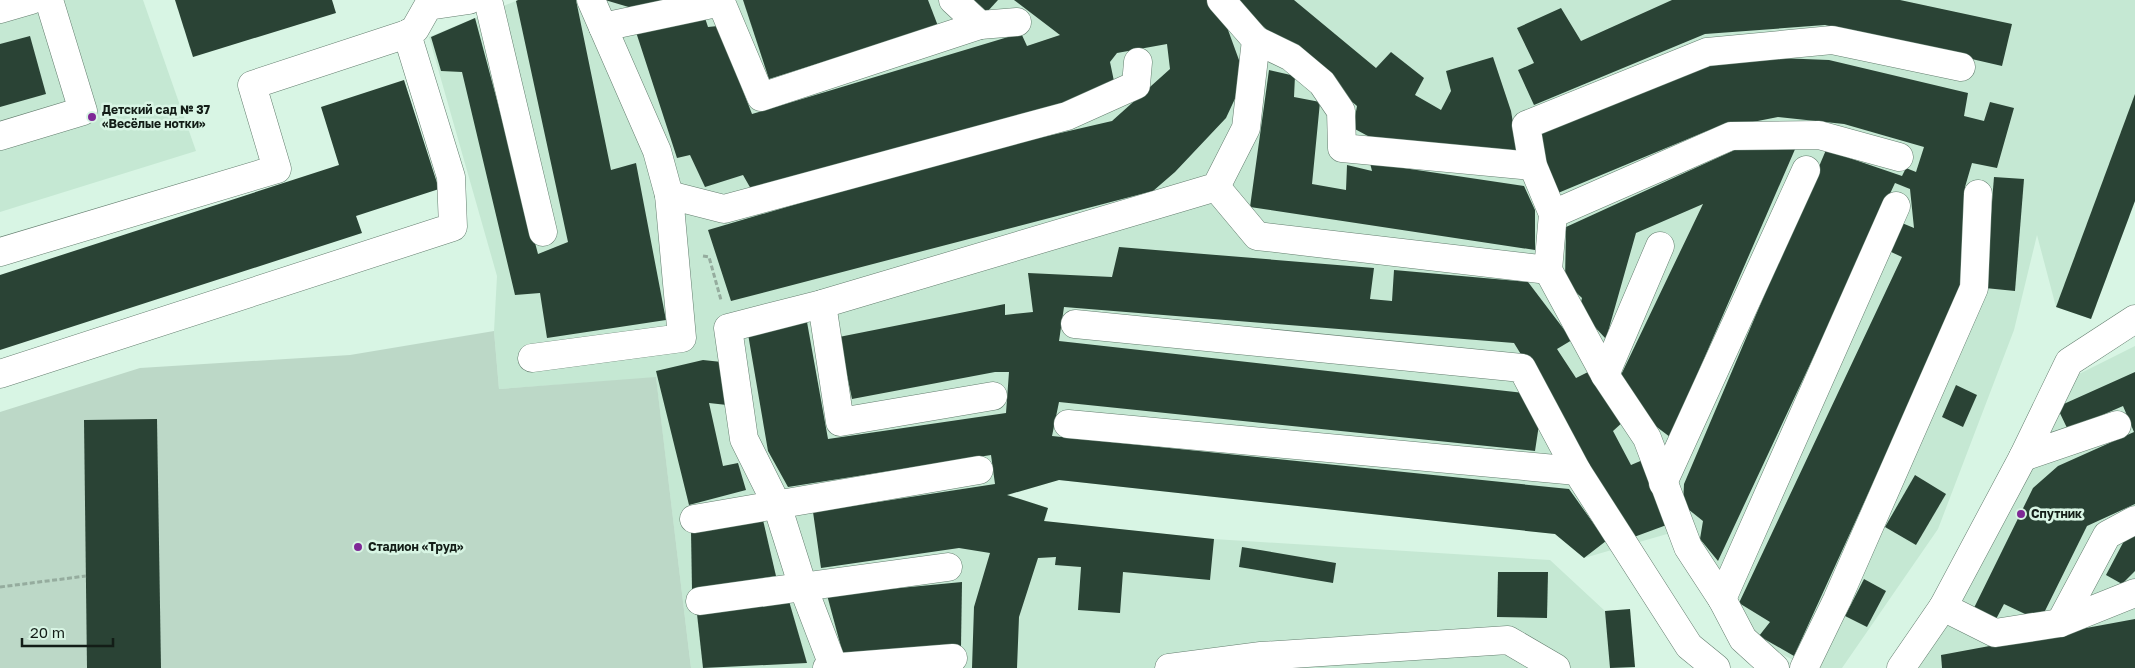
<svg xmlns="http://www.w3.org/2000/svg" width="2135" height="668" font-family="'Golos Text',sans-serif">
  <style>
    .built { fill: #c5e8d3 }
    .green { fill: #bcd8c7 }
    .building { fill: #2a4335 }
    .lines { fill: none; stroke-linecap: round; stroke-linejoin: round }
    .minor-casing { stroke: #647e6f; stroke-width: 29 }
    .path { stroke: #95ac9e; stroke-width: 3; stroke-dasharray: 5 2.5; stroke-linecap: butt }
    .minor { stroke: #fff; stroke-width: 28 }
    .poi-dot { fill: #7f2896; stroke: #d8f5e4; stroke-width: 2 }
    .labels { text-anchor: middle; stroke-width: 5; stroke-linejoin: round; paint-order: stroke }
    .poi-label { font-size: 12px; font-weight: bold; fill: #131d17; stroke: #d8f5e4; text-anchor: start }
  </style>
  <rect width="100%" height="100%" fill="#d8f5e4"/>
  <g class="built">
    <polygon points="0,0 143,0 196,151 0,212"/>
    <polygon points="518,0 2135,0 2135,201 2091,319 2056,307 2037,235 2014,330 1938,529 1842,668 1810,668 1732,630 1667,534 1584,558 1555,534 1059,480 1008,495 1048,508 1045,521 1059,523 1214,539 1550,560 1605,611 1630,609 1635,668 691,668 656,378 499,389 494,331 497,276 429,37"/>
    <polygon points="2135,346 2135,668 1899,668 2071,378"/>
  </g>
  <polygon class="green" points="494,331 499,389 656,377 691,668 0,668 0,412 140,368 350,355"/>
  <g class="building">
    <polygon points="175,0 332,0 336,13 193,57"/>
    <polygon points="518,0 576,0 611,170 636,163 666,320 547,338 540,293 515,295 462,72 441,71 431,37 475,18 538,254 568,242 516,1"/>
    <polygon points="605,0 662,0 662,1 632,8"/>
    <polygon points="743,0 928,0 938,26 769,79"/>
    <polygon points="974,0 998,0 987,12"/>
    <polygon points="1014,0 1207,0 1224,19 1239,60 1239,90 1226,118 1175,172 1153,191 731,301 708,230 957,157 1112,121 1170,69 1167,44 1117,53 1110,62 1115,86 1061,108 751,189 743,175 705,187 690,155 677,158 636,32 704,15 708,27 718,26 752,114 1021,33 1027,46 1060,35"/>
    <polygon points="1232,0 1294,0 1376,68 1391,52 1424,78 1415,95 1441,110 1451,91 1446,71 1493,57 1511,111 1518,152 1392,149 1353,128 1357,106"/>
    <polygon points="1672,0 1900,0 2012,24 2002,66 1825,25 1705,34 1534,105 1518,70 1534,63 1517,28 1561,8 1581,41"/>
    <polygon points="30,36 46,94 0,107 0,44"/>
    <polygon points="1751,57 1829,60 1968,93 1964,116 1984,121 1990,102 2014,108 1997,168 1972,163 1965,187 1963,286 1794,656 1759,636 1770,622 1739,603 1902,257 1889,251 1902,223 1914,228 1910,189 1895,183 1718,561 1700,539 1703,521 1683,505 1684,484 1826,150 1902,176 1906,168 1916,172 1924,147 1844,124 1778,117 1707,131 1558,193 1536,134 1706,63"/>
    <polygon points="1269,70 1295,76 1294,97 1320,102 1312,184 1346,190 1347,165 1372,171 1370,163 1524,186 1535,210 1535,250 1250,207"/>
    <polygon points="404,80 439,189 356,216 362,233 0,350 0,275 339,165 321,107"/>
    <polygon points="2135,94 2135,201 2091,319 2056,307"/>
    <polygon points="1796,147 1670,437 1641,415 1621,375 1703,204 1636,233 1606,339 1579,310 1582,298 1565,282 1566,227 1739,148"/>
    <polygon points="1994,177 2024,179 2015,291 1985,288"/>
    <polygon points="1119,247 1374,268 1370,299 1392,301 1394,270 1528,282 1572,340 1557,349 1576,378 1590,371 1624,421 1613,431 1631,465 1645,459 1672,523 1634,537 1514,343 1064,307 1059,341 1524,393 1540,418 1535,451 1059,402 1052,436 1569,489 1606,541 1584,558 1555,534 1059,480 1007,495 1048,508 1044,521 1214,539 1210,580 1123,572 1120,613 1078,610 1081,567 1055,565 1056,557 1038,558 1019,617 1017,668 972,668 974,607 990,553 959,548 821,568 813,512 995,484 991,455 788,487 768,451 748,334 807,322 828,439 1006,413 1009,372 995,372 852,399 839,337 1005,304 1005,315 1033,312 1028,273 1112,277"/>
    <polygon points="703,360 731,363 727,405 709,403 723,466 738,463 746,490 689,505 656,371"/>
    <polygon points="2135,372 2135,504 2087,526 2040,621 2004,604 1994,623 1972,612 2033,488 2058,466 2134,432 2123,406 2068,430 2057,407"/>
    <polygon points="1956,385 1977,395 1963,427 1942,417"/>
    <polygon points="157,419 161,668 87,668 84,420"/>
    <polygon points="1915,475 1946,494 1916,545 1885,527"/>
    <polygon points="763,520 776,576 692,590 691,531"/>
    <polygon points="2135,533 2135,571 2122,584 2106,575 2125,539"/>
    <polygon points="1242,547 1336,563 1333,583 1239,567"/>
    <polygon points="1498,572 1548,572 1547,618 1497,617"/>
    <polygon points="1864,579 1886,591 1867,627 1845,616"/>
    <polygon points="962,582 961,647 844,658 827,595"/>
    <polygon points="789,601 807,663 703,668 697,614"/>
    <polygon points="1630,609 1635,667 1610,668 1605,611"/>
    <polygon points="2135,619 2135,668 1942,668 1941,655"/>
  </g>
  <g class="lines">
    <defs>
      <g id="minor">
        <polyline points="488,0 543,232"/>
        <polyline points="591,0 657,151 669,195"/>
        <polyline points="0,9 31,0"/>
        <polyline points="980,25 1017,22"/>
        <polyline points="603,27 721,2 761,97 980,25 953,0"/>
        <polyline points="1256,40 1291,57 1322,83 1341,111 1342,148 1533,166"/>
        <polyline points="0,136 83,111 49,0"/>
        <polyline points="1216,187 1257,236 1548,270"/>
        <polyline points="1553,214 1731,136 1819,135 1899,157"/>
        <polyline points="0,252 277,169 252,85 407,34 415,29 428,6 469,0"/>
        <polyline points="822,304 840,422 993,396"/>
        <polyline points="1075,324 1522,368 1577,471"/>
        <polyline points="532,358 682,338 669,195 724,209 1067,116 1136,85 1138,62"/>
        <polyline points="0,374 453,227 451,177 407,34"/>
        <polyline points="1605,375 1660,246"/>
        <polyline points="1068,424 1577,471 1689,646 1716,668"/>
        <polyline points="2117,425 2023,457 2069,362 2135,319"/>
        <polyline points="1663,483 1806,170"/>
        <polyline points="694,519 979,470"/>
        <polyline points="1722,599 1896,206"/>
        <polyline points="700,601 948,567"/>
        <polyline points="1943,607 1995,633 2060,623 2135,593"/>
        <polyline points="2060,623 2107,535 2135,520"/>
        <polyline points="827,668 953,658"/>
        <polyline points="834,668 803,587 777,505 744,439 728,328 822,304 1216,187 1246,128 1256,40 1221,0"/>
        <polyline points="1169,668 1261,656 1508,640 1556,668"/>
        <polyline points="1775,668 1743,639 1722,599 1688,547 1647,438 1605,375 1548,270 1553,214 1533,166 1526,125 1707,52 1832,40 1961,67"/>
        <polyline points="1804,668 1837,600 1974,288 1978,194"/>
        <polyline points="1901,668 1943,607 2023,457"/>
      </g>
    </defs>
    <use href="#minor" class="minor-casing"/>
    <g class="path">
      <polyline points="703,256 709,257 721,300"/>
      <polyline points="0,587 86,576"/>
    </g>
    <use href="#minor" class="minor"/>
  </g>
  <g class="poi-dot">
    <circle cx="92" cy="117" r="5"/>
    <circle cx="2021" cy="514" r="5"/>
    <circle cx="358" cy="547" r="5"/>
  </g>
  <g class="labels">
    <g class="poi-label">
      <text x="102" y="114">Детский сад № 37<tspan x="102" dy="14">«Весёлые нотки»</tspan></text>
      <text x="2031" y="518">Спутник</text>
      <text x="368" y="551">Стадион «Труд»</text>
    </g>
  </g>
  <path d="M22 638v8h91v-8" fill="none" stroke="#131d17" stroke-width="2.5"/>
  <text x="30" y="638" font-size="15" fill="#131d17" stroke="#d8f5e4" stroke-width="4" paint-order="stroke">20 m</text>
</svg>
